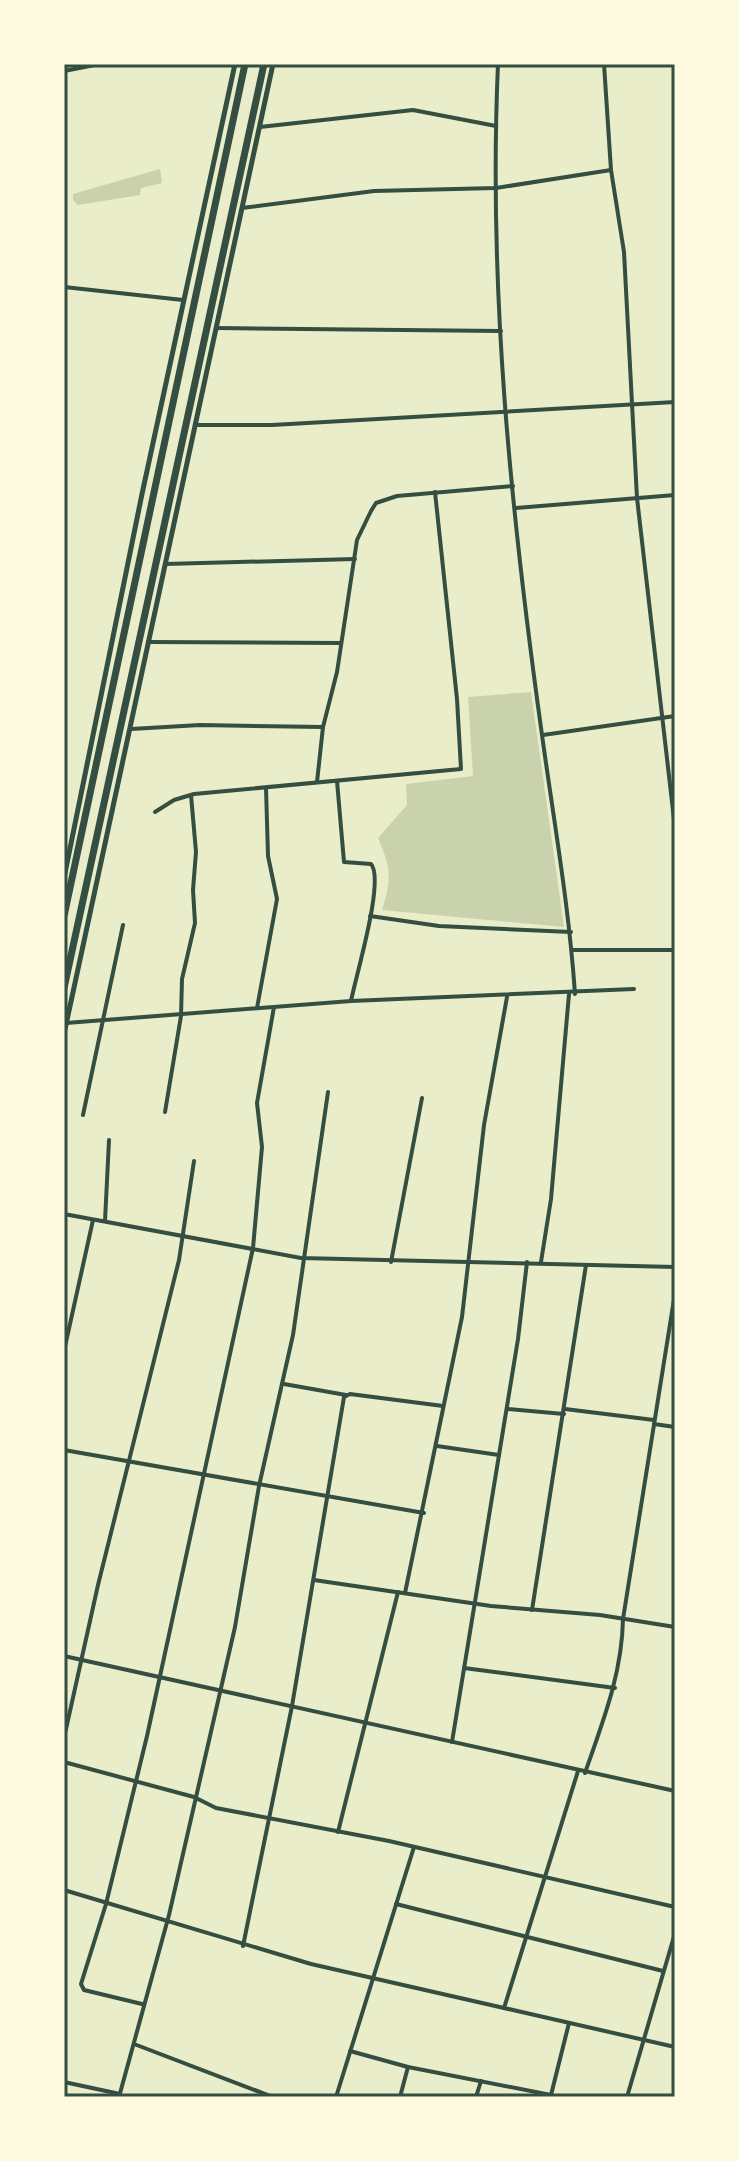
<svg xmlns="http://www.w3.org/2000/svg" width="739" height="2161" font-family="Georgia,serif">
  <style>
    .green { fill: #cad2ad }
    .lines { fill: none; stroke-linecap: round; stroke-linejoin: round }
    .minor { stroke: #344e41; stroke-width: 4 }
    .tertiary { stroke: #344e41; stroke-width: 5 }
    .trunk { stroke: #344e41; stroke-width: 7 }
    .neatline { fill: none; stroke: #344e41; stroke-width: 3 }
  </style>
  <rect width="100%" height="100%" fill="#e9edc9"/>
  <g class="green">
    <polygon points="160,169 162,183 141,188 140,195 78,205 73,200 73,194"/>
    <path d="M 531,692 L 564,927 L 382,910 C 392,879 391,868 378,838 L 407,805 L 406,784 L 473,776 L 468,697 Z"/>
  </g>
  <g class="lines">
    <g class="minor">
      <path d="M 498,64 C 488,288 511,513 542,735 C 554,822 569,906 575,994"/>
      <polyline points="604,64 611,170 624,252 637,498 675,828"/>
      <polyline points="64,71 100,64"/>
      <polyline points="260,127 413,110 496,126"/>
      <polyline points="242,208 374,191 496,188 611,170"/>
      <polyline points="64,287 183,300"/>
      <polyline points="216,328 501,331"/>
      <polyline points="195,425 272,425 675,402"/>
      <polyline points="516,508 675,495"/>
      <polyline points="165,564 355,559"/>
      <polyline points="148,642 341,643"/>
      <polyline points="131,729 200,725 323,727"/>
      <polyline points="543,735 675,716"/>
      <path d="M 337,781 L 344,862 L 371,864 C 385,880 356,975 351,1001"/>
      <polyline points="317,782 323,727 337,672 357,540 371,511 376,503 397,496 513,486"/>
      <polyline points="155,812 174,800 194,794 461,769 457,699 435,492"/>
      <polyline points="370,916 439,926 571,932"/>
      <polyline points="572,950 675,950"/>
      <polyline points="257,1008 277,899 268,856 266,788"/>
      <polyline points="66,1023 351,1001 634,989"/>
      <polyline points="165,1112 181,1016 182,979 195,923 193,890 196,852 191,795"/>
      <polyline points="83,1115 123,925"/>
      <polyline points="64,1214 301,1258 675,1267"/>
      <polyline points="105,1221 109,1140"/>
      <polyline points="391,1262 422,1098"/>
      <polyline points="541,1262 551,1199 569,994"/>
      <polyline points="64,1351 93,1220"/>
      <polyline points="284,1384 346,1395"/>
      <polyline points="507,1409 564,1414"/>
      <polyline points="565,1409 654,1420"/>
      <polyline points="654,1424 675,1427"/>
      <polyline points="437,1446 499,1455"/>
      <polyline points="64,1450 424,1513"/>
      <polyline points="314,1580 491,1606 600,1615 675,1627"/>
      <polyline points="405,1593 462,1317 484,1125 507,997"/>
      <polyline points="532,1610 586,1265"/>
      <polyline points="64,1656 675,1791"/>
      <polyline points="464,1668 615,1688"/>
      <polyline points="64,1738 98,1585 179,1260 194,1161"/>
      <polyline points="452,1742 518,1339 527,1262"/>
      <polyline points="64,1762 194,1797 216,1808 389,1841 675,1907"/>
      <path d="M 585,1773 C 603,1721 622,1674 623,1619 L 675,1293"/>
      <polyline points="338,1832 398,1592"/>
      <polyline points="64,1890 311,1964 675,2047"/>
      <polyline points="396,1904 663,1971"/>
      <polyline points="243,1946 292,1706 344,1397 350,1394 443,1406"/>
      <polyline points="142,2004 84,1990 81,1984 106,1904 147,1736 253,1248 262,1147 257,1103 274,1007"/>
      <polyline points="504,2008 578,1771"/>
      <polyline points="134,2044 273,2097"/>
      <polyline points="350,2051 408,2067 551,2095"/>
      <polyline points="64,2082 120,2094"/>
      <polyline points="551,2095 569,2023"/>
      <polyline points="119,2097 169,1915 235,1627 259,1486 293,1335 328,1092"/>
      <polyline points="336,2097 414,1847"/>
      <polyline points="400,2097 408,2067"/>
      <polyline points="476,2097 481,2081"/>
      <polyline points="627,2097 675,1933"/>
    </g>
    <g class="tertiary">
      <polyline points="64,878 142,494 235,64"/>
      <polyline points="64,1034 273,64"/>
    </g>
    <g class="trunk">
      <polyline points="64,916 245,64"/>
      <polyline points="64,988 264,64"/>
    </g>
  </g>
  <rect width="739" height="2161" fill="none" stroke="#fefae0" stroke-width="132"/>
  <rect x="66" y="66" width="607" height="2029" class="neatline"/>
</svg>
